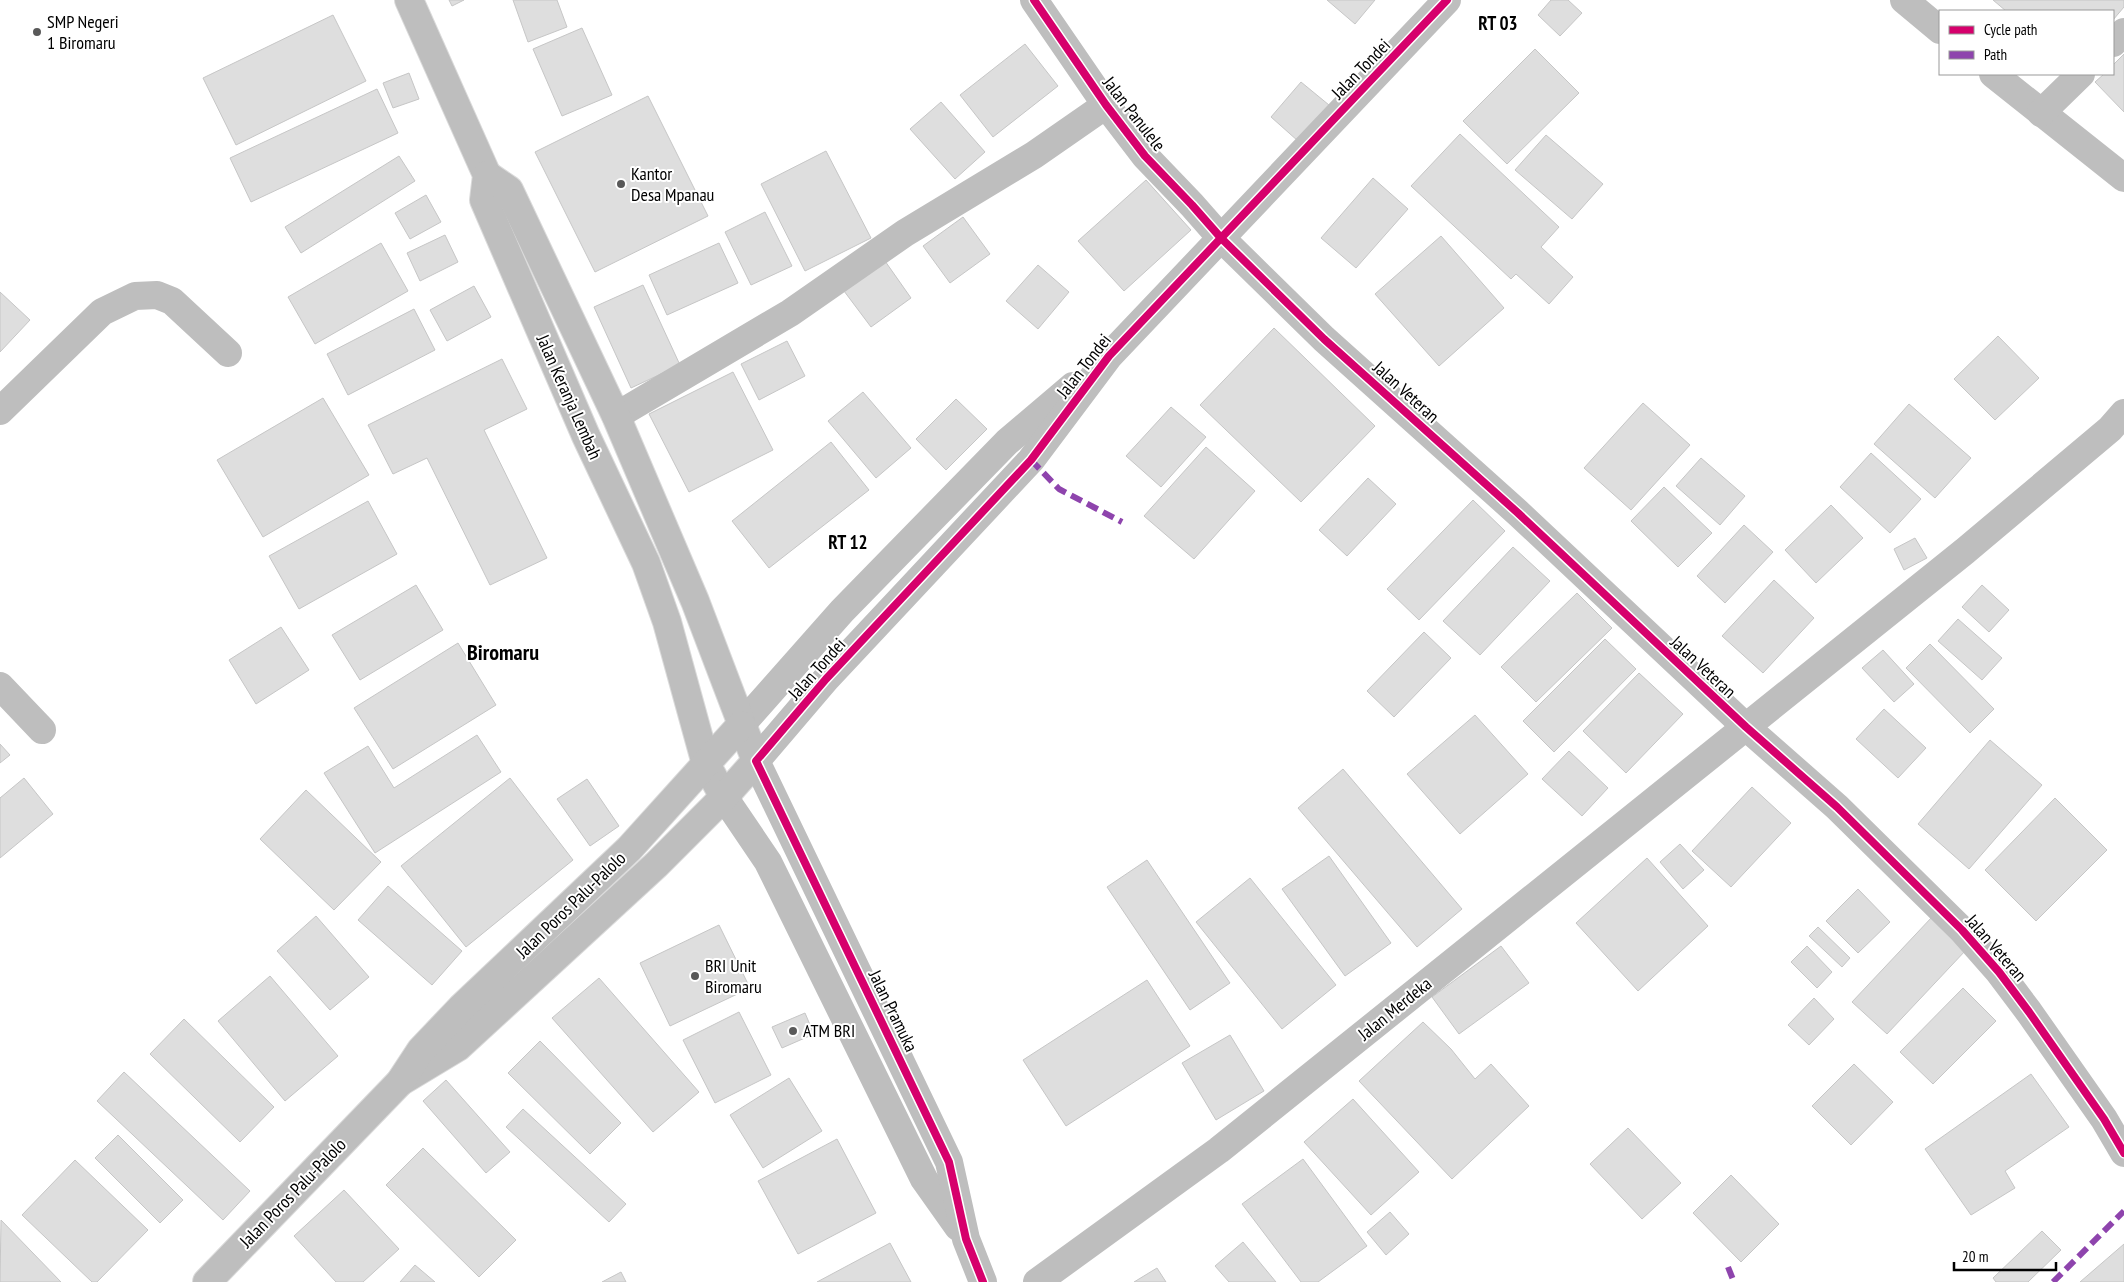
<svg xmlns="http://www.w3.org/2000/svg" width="2124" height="1282" font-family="'PT Sans Narrow',sans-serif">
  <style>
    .building { fill: #dedede; stroke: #c6c6c6 }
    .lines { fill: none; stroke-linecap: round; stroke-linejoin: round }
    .primary-casing { stroke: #dbdbdb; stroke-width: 30 }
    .minor { stroke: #bebebe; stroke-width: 28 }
    .primary { stroke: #bebebe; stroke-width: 28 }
    .quiet { stroke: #8e44ad; stroke-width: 6; stroke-dasharray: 12 6; stroke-linecap: butt }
    .cycleway-casing { stroke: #fff; stroke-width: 11 }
    .cycleway { stroke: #d6006c; stroke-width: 8 }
    .poi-dot { fill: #595959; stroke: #fff; stroke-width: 2 }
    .labels { text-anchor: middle; stroke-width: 4; stroke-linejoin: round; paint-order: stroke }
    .poi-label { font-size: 18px; fill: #000; stroke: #fff; text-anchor: start }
    .street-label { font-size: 18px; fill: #000; stroke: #fff }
    .neighbourhood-label { font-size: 19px; font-weight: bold; fill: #000; stroke: #fff }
    .district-label { font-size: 22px; font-weight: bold; fill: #000; stroke: #fff }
  </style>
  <rect width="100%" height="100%" fill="#fff"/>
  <g class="building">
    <polygon points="449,0 464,0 452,6"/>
    <polygon points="513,0 557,0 567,27 528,42"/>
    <polygon points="1327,0 1375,0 1355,24"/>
    <polygon points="1551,0 1568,0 1582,13 1560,36 1538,15"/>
    <polygon points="1993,0 2124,0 2124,7 2113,20 2113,11 2006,11"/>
    <polygon points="333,15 366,81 236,145 203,78"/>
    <polygon points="582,28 612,95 562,116 533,49"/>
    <polygon points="1025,44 1058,86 993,137 960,95"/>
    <polygon points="1535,49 1579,93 1507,164 1463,121"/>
    <polygon points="2124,54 2124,112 2095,82 2104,74 2113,74 2113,65"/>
    <polygon points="409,73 419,99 393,108 383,83"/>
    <polygon points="1301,82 1329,105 1298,141 1271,117"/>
    <polygon points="377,89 398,133 251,202 230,158"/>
    <polygon points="648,96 708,216 595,272 535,152"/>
    <polygon points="941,102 985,152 955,179 910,129"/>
    <polygon points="1460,134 1559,227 1541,247 1573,277 1549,304 1516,274 1511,279 1411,186"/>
    <polygon points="1546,135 1603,184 1572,219 1515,170"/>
    <polygon points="826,151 871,238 805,271 761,184"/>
    <polygon points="399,156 415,181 301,253 285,227"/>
    <polygon points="1373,178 1408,209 1356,268 1321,238"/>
    <polygon points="1146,180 1191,230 1124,291 1078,241"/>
    <polygon points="426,195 441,222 410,239 395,213"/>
    <polygon points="765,212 792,266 751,285 725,232"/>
    <polygon points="963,217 990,254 950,283 923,246"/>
    <polygon points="445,235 458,262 420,281 407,253"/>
    <polygon points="1441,236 1504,308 1439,366 1375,294"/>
    <polygon points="381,243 408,291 315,344 288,297"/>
    <polygon points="719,243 738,283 667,315 649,275"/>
    <polygon points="885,261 911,298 871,327 844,291"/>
    <polygon points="1038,265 1069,292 1038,329 1006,301"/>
    <polygon points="643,285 680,365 631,388 594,307"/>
    <polygon points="474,286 491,317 447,341 430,310"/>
    <polygon points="0,292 30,320 0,352"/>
    <polygon points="414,309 435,350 348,395 327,354"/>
    <polygon points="1274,328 1375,426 1301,502 1200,405"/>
    <polygon points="1998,336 2039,378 1995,420 1954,379"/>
    <polygon points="787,341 805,376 759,400 741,364"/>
    <polygon points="502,359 527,409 484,430 547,558 490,585 427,458 393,474 368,425"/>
    <polygon points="733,372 773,450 689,492 649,414"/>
    <polygon points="863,392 911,448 876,478 828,421"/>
    <polygon points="323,398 369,475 263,537 217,460"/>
    <polygon points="956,399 987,429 946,470 916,439"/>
    <polygon points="1643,403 1690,445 1631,510 1584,468"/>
    <polygon points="1909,404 1971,458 1935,498 1874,444"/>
    <polygon points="1171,407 1206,437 1161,487 1126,456"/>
    <polygon points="831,442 869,490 769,568 732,521"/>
    <polygon points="1206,447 1255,491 1194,559 1144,516"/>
    <polygon points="1871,453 1921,499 1890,533 1840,487"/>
    <polygon points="1701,458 1745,496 1720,525 1676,486"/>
    <polygon points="1368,478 1396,504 1347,556 1319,530"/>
    <polygon points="1664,487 1712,533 1678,567 1631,521"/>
    <polygon points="1473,500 1505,531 1419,620 1387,589"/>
    <polygon points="368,501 397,554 299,609 269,556"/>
    <polygon points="1831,505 1863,538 1816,583 1785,550"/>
    <polygon points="1744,525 1773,552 1725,603 1697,576"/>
    <polygon points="1915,538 1927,558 1904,570 1894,549"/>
    <polygon points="1513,547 1550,581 1480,655 1443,621"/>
    <polygon points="1774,580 1814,618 1763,673 1722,636"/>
    <polygon points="416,585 443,630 360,680 332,635"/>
    <polygon points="1982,585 2009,610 1989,632 1962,607"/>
    <polygon points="1577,593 1612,628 1536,702 1501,667"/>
    <polygon points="1958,619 2002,658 1982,680 1938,641"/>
    <polygon points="281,627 309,670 256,704 229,660"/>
    <polygon points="1424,632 1451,658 1394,717 1367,691"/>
    <polygon points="1605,639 1636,669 1554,752 1523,721"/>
    <polygon points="458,643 496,705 393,769 354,708"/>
    <polygon points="1930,644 1994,709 1970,733 1906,668"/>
    <polygon points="1883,650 1914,684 1894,702 1862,668"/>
    <polygon points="1639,673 1683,714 1626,773 1583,731"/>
    <polygon points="1884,709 1926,748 1898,778 1856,739"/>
    <polygon points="1475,715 1528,774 1460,834 1407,774"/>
    <polygon points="477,735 501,772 375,853 324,773 368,746 394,788"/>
    <polygon points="1990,740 2042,785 1969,869 1918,824"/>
    <polygon points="0,744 10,755 0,763"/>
    <polygon points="1569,751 1608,788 1582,816 1542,779"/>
    <polygon points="1343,769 1462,909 1417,947 1298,808"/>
    <polygon points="24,778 53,814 0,858 0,798"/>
    <polygon points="510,778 573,860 466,947 401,866"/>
    <polygon points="587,779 619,826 590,846 557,799"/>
    <polygon points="1752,787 1791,823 1731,887 1692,851"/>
    <polygon points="306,790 381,862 334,910 260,839"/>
    <polygon points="2055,798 2107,850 2036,921 1985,870"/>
    <polygon points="1680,844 1704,870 1683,889 1660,862"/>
    <polygon points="1329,856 1391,943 1345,976 1282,889"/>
    <polygon points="1647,858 1708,926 1638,991 1576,923"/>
    <polygon points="1147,860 1230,983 1190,1010 1107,887"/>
    <polygon points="1250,878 1336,985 1282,1029 1196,922"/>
    <polygon points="388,886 462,951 432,985 358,920"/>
    <polygon points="1858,889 1890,922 1858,953 1826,921"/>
    <polygon points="316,916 369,977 330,1010 277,951"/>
    <polygon points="1932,917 1966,950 1887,1034 1852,1002"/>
    <polygon points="719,925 750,988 670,1026 640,963"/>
    <polygon points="1818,927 1850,958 1842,967 1809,936"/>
    <polygon points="1501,946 1529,983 1459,1034 1432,997"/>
    <polygon points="1807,946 1832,972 1817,988 1791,962"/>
    <polygon points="270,976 338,1056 285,1101 218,1021"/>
    <polygon points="599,978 699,1092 653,1132 552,1018"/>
    <polygon points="1147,980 1190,1046 1066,1126 1023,1060"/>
    <polygon points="1963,988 1996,1021 1933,1084 1900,1052"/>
    <polygon points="1814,998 1834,1019 1809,1045 1788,1025"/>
    <polygon points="739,1012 771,1075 715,1103 683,1040"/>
    <polygon points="805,1013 814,1034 782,1048 772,1027"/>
    <polygon points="184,1019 274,1107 240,1142 150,1054"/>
    <polygon points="1423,1022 1451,1049 1475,1079 1491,1064 1529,1106 1452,1179 1359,1081"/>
    <polygon points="1230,1035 1264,1091 1216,1120 1182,1063"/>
    <polygon points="540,1041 621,1123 590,1154 508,1073"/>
    <polygon points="1854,1064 1893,1102 1851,1145 1812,1106"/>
    <polygon points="124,1072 250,1191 223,1220 97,1101"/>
    <polygon points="2031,1074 2069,1127 2005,1171 2015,1188 1971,1215 1925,1149"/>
    <polygon points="789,1078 822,1131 763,1168 730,1115"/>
    <polygon points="446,1080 510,1152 486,1173 423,1101"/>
    <polygon points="1353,1099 1419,1172 1371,1215 1304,1142"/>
    <polygon points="523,1109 626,1204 609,1222 506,1127"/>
    <polygon points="1628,1128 1681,1183 1642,1219 1590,1164"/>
    <polygon points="118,1135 183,1200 160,1223 95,1158"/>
    <polygon points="837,1139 876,1213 798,1254 758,1181"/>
    <polygon points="423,1148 516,1240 479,1277 386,1185"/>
    <polygon points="1303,1159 1367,1246 1318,1282 1301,1282 1242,1204"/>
    <polygon points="75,1160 148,1230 97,1282 92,1282 22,1215"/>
    <polygon points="1731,1175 1779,1224 1741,1262 1693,1213"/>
    <polygon points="344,1190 399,1249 363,1282 336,1282 294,1236"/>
    <polygon points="1390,1212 1409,1234 1386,1255 1367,1232"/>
    <polygon points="1,1220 61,1282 0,1282"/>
    <polygon points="2042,1231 2061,1250 2028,1282 1996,1282 1993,1278"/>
    <polygon points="1243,1242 1276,1282 1229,1282 1215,1266"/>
    <polygon points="890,1243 911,1282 817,1282"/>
    <polygon points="2124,1244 2124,1282 2080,1282"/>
    <polygon points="415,1265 435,1282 400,1282"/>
    <polygon points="1157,1268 1166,1282 1134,1282"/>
    <polygon points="621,1272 626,1282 602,1282"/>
  </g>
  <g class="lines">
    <defs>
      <g id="primary">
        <polyline points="409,0 487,175 484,200 586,436 646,563 667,622 706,764 724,797"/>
        <polyline points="400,1082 458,1047 656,865 724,797 756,761 695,601 616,416 509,190 487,175"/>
        <polyline points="207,1282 400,1082 421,1050 461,1008 629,849 741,725"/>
      </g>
    </defs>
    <use href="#primary" class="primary-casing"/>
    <g class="minor">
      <polyline points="1034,0 1106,105 1145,156 1192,205 1221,238 1324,339 1518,513 1746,727 1837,807 1962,930 1999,972 2029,1012 2104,1119 2124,1153"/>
      <polyline points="1904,0 1940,30"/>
      <polyline points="2113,43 2124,32"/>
      <polyline points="1993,74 2124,178"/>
      <polyline points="2041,113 2081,74"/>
      <polyline points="0,411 102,312 135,296 157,295 172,301 228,353"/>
      <polyline points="616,416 790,313 905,233 1034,155 1106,105"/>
      <polyline points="0,686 42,730"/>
      <polyline points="741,725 842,611 1007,442 1073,386"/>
      <polyline points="724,797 768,862 924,1179 958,1227"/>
      <polyline points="983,1282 966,1239 949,1162 756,761 826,679 1031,460 1109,356 1447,0"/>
      <polyline points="1037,1282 1219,1150 1965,551 2110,429 2124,413"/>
    </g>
    <use href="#primary" class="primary"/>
    <g class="quiet">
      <polyline points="1031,460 1059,489 1122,522"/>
      <polyline points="1728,1267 1734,1282"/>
      <polyline points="2053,1282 2124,1211"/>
    </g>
    <defs>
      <g id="cycleway">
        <polyline points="1034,0 1106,105 1145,156 1192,205 1221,238 1324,339 1518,513 1746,727 1837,807 1962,930 1999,972 2029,1012 2104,1119 2124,1153"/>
        <polyline points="983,1282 966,1239 949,1162 756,761 826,679 1031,460 1109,356 1447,0"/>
      </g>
    </defs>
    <use href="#cycleway" class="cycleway-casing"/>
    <use href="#cycleway" class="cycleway"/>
  </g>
  <g class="poi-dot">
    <circle cx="37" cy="32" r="5"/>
    <circle cx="621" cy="184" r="5"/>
    <circle cx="695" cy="976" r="5"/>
    <circle cx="793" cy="1031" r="5"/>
  </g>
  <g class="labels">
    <g class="poi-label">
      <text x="47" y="28">SMP Negeri<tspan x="47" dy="21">1 Biromaru</tspan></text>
      <text x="631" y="180">Kantor<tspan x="631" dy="21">Desa Mpanau</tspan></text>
      <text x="705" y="972">BRI Unit<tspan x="705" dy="21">Biromaru</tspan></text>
      <text x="803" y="1037">ATM BRI</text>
    </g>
    <g class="street-label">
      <text transform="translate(1361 69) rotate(-46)" y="6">Jalan Tondei</text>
      <text transform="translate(1134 114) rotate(52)" y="6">Jalan Panulele</text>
      <text transform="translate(1084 366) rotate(-52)" y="6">Jalan Tondei</text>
      <text transform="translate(1406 392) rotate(42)" y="6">Jalan Veteran</text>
      <text transform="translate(569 397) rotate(66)" y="6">Jalan Keranja Lembah</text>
      <text transform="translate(1703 667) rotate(43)" y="6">Jalan Veteran</text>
      <text transform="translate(817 669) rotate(-48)" y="6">Jalan Tondei</text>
      <text transform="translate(571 905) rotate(-44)" y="6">Jalan Poros Palu-Palolo</text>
      <text transform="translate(1996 948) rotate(49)" y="6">Jalan Veteran</text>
      <text transform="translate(1395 1009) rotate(-39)" y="6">Jalan Merdeka</text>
      <text transform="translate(893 1011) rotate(64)" y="6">Jalan Pramuka</text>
      <text transform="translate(293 1193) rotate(-46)" y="6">Jalan Poros Palu-Palolo</text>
    </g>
    <g class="neighbourhood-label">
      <text x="1498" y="30">RT 03</text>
      <text x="848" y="549">RT 12</text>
    </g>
    <g class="district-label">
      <text x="503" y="660">Biromaru</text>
    </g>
  </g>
  <rect x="1939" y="10" width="175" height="65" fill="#ffffff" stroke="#999999"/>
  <rect x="1949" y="26" width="25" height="8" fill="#d6006c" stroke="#999999"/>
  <text x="1984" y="35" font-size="15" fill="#000000">Cycle path</text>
  <rect x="1949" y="51" width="25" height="8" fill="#8e44ad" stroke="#999999"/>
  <text x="1984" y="60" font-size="15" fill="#000000">Path</text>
  <path d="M1954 1262v8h102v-8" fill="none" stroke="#000000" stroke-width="2.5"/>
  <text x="1962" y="1262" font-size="15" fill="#000000" stroke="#ffffff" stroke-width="4" paint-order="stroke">20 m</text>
</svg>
